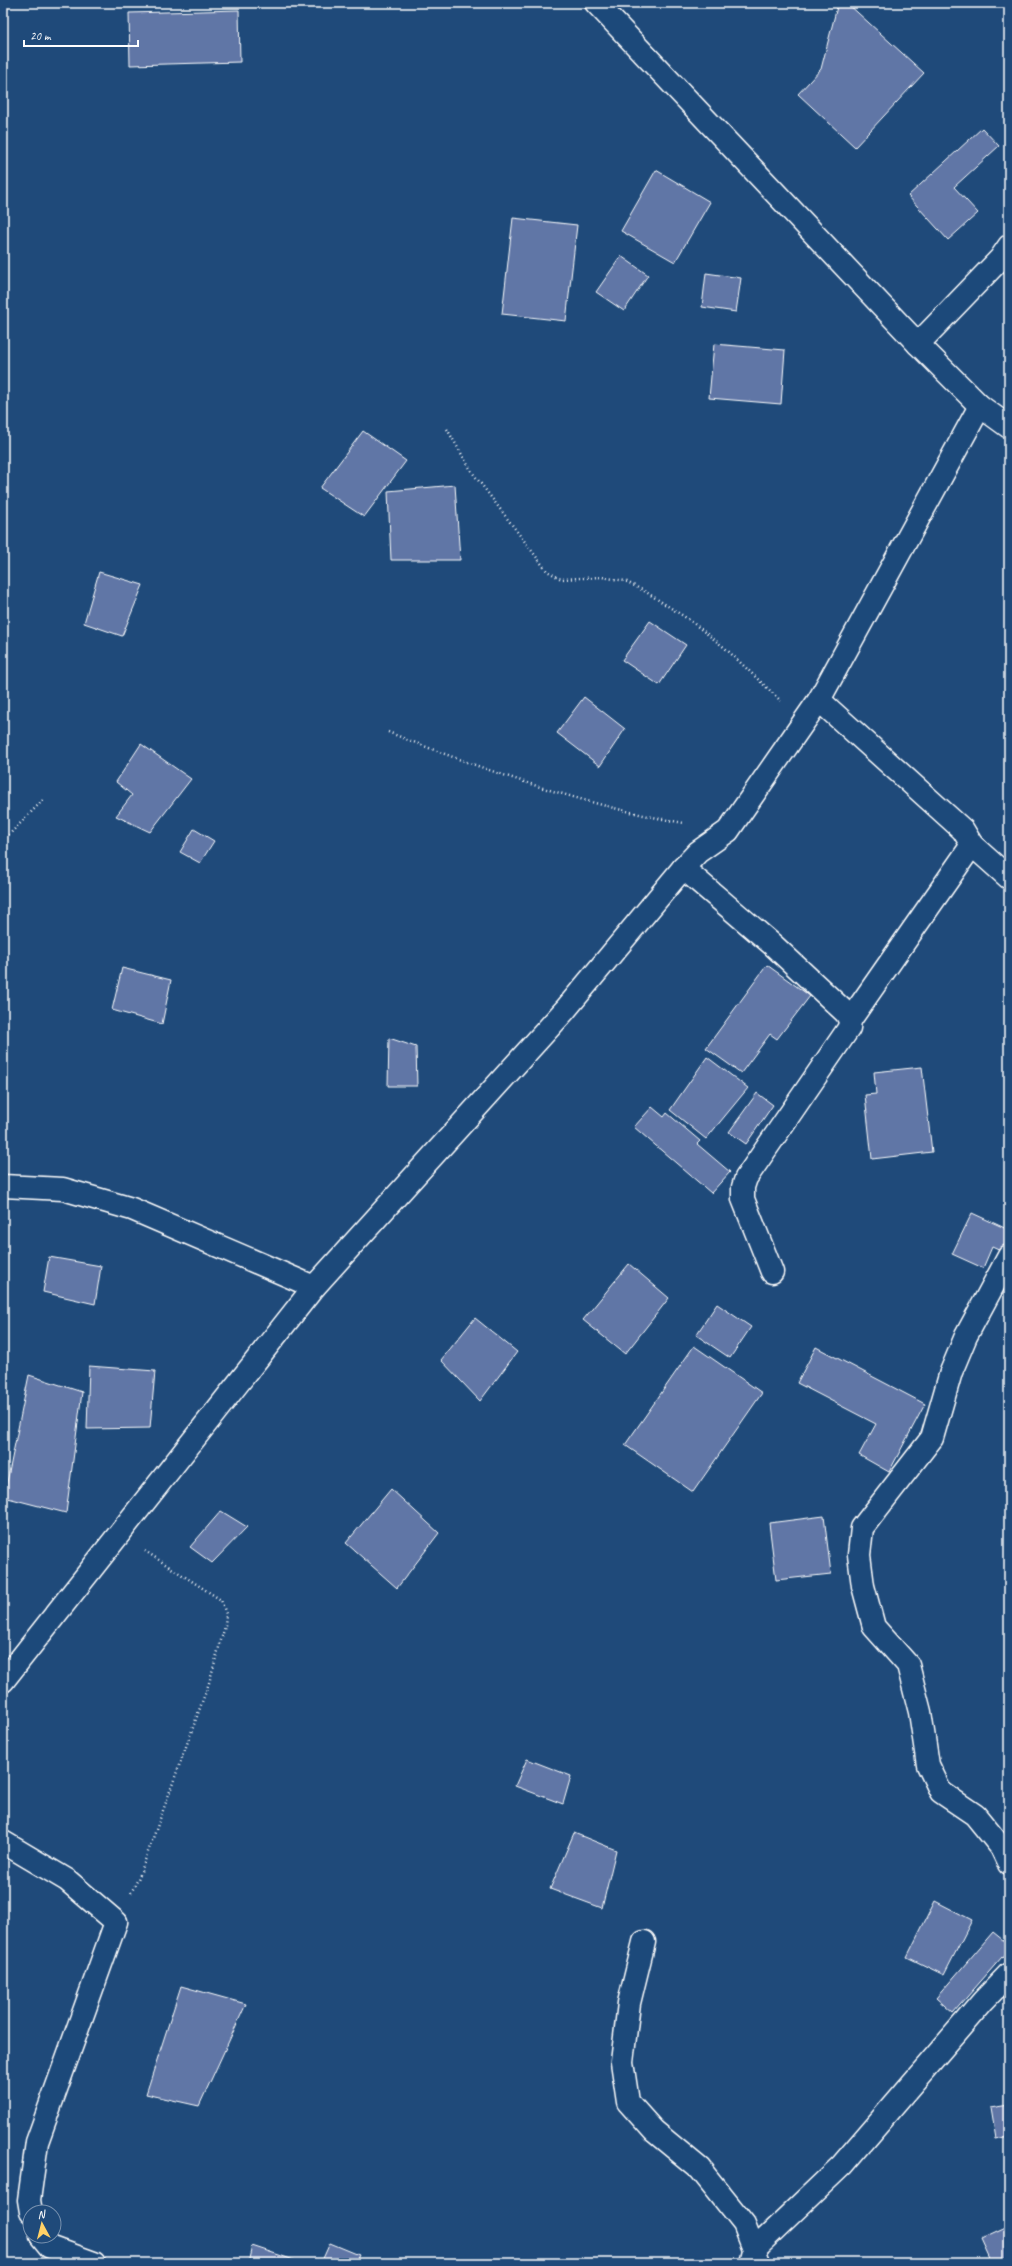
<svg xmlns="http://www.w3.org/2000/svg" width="1012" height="2266" font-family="Caveat,sans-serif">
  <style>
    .building { fill: #6076a6; stroke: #fff }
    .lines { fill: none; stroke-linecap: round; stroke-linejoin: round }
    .minor-casing { stroke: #fff; stroke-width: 25 }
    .path { stroke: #fff; stroke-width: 2.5; stroke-dasharray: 1 3; stroke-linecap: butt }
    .minor { stroke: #1f4a7a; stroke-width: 22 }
  </style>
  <rect width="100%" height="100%" fill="#1f4a7a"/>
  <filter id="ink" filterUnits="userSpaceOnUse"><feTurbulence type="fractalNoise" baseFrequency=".025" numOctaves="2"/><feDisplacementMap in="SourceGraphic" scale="8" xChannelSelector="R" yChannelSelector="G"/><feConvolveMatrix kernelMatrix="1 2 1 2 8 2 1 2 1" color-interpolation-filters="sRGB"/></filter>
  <g filter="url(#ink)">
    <g class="building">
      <polygon points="838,3 847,3 924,73 855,147 798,94 821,69"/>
      <polygon points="239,10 240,62 130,65 129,13"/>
      <polygon points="982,128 999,146 954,187 978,213 948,240 908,196"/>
      <polygon points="656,170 710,202 675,262 621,231"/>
      <polygon points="513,218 577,225 566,321 502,314"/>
      <polygon points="621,256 648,275 624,311 596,292"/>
      <polygon points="706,273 741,278 736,312 702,307"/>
      <polygon points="714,344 785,350 781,404 709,398"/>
      <polygon points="363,431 406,461 364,517 320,488"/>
      <polygon points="455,485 460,560 391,560 388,491"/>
      <polygon points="99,572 143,585 122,636 84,623"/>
      <polygon points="650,621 686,645 659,685 622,660"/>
      <polygon points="584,697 625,729 600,766 557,733"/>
      <polygon points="141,744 191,779 150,832 116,816 132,795 116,782"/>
      <polygon points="194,829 214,841 200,863 180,852"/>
      <polygon points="767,965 810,996 777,1039 770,1034 741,1073 706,1048"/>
      <polygon points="122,968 171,980 162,1024 112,1010"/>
      <polygon points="389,1038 416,1047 417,1086 388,1086"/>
      <polygon points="707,1057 748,1088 706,1139 670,1110"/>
      <polygon points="922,1067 932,1152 872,1159 865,1095 876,1094 874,1072"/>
      <polygon points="757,1093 773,1105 746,1144 729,1132"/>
      <polygon points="652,1107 664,1117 667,1113 700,1141 697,1144 730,1172 711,1193 634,1127"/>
      <polygon points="972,1213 1009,1230 1009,1240 1003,1252 992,1247 983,1268 952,1254"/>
      <polygon points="49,1257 101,1266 95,1304 43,1292"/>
      <polygon points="629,1264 669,1298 625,1354 583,1320"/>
      <polygon points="717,1304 751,1327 730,1358 696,1335"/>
      <polygon points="475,1318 517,1352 480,1401 441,1360"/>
      <polygon points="694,1346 762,1393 693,1492 625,1445"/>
      <polygon points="816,1347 925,1404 889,1472 859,1455 876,1424 797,1383"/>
      <polygon points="89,1366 155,1371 150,1428 87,1429"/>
      <polygon points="29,1375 82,1392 66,1513 4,1497"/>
      <polygon points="391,1489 439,1533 397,1588 346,1543"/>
      <polygon points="221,1511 247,1527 212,1563 190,1547"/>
      <polygon points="824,1516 831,1574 776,1580 769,1523"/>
      <polygon points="527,1759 571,1776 563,1804 515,1786"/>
      <polygon points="574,1833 616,1850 602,1908 550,1889"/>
      <polygon points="935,1901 972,1920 944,1975 907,1957"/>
      <polygon points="993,1932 1009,1945 1009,1949 953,2013 936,1998"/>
      <polygon points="181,1986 246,2004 199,2106 146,2094"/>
      <polygon points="1009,2105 1009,2136 995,2139 990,2108"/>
      <polygon points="1009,2226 1009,2263 992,2263 981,2239"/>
      <polygon points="330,2243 359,2255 355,2263 321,2263"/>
      <polygon points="252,2246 303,2263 248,2263"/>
    </g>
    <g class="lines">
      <defs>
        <g id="minor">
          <polyline points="596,3 918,344 980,406 1009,427"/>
          <polyline points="918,344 1000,259 1009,246"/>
          <polyline points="819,700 963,830 972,845 1009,878"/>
          <polyline points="683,868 773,945 846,1013 850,1020 849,1028 746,1178 743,1187 743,1199 772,1272"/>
          <polyline points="850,1020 972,845"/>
          <polyline points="3,1186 63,1189 132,1209 314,1287"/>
          <polyline points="1009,1256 966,1336 951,1372 932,1438 862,1528 859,1555 863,1586 874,1627 908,1665 920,1712 928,1765 941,1792 975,1815 1001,1847 1009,1864"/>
          <polyline points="3,1681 314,1287 565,1010 683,868 698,852 728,831 819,700 980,406"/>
          <polyline points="3,1842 67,1880 116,1922 37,2142 29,2200 31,2212"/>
          <polyline points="644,1942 629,2003 622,2062 628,2102 654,2131 700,2169 744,2224 759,2262"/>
          <polyline points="41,2236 50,2247 94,2263"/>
          <polyline points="751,2263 755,2248 842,2165 983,2001 1009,1974"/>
        </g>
      </defs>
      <use href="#minor" class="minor-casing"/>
      <g class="path">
        <polyline points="447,429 472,472 547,571 561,579 602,577 625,581 646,592 688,619 725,648 781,701"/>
        <path d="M 388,732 C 484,770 582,805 684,823"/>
        <polyline points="3,841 43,800"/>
        <polyline points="131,1893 139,1877 209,1683 225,1626 226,1614 221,1600 145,1551"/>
      </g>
      <use href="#minor" class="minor"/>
    </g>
  </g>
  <rect width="1012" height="2266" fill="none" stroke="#1f4a7a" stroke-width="16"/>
  <rect x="8" y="8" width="996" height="2250" fill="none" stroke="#fff" stroke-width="1.5" filter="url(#ink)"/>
  <g transform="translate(42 2224) rotate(353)"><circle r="19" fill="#1f4a7a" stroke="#7992af"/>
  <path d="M0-3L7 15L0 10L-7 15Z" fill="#ffd166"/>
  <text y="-6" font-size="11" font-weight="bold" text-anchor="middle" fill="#ffffff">N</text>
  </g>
  <path d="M24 40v6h114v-6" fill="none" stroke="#ffffff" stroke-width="2"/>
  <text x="30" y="40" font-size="12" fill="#ffffff" stroke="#1f4a7a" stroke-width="3" paint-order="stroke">20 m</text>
</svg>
